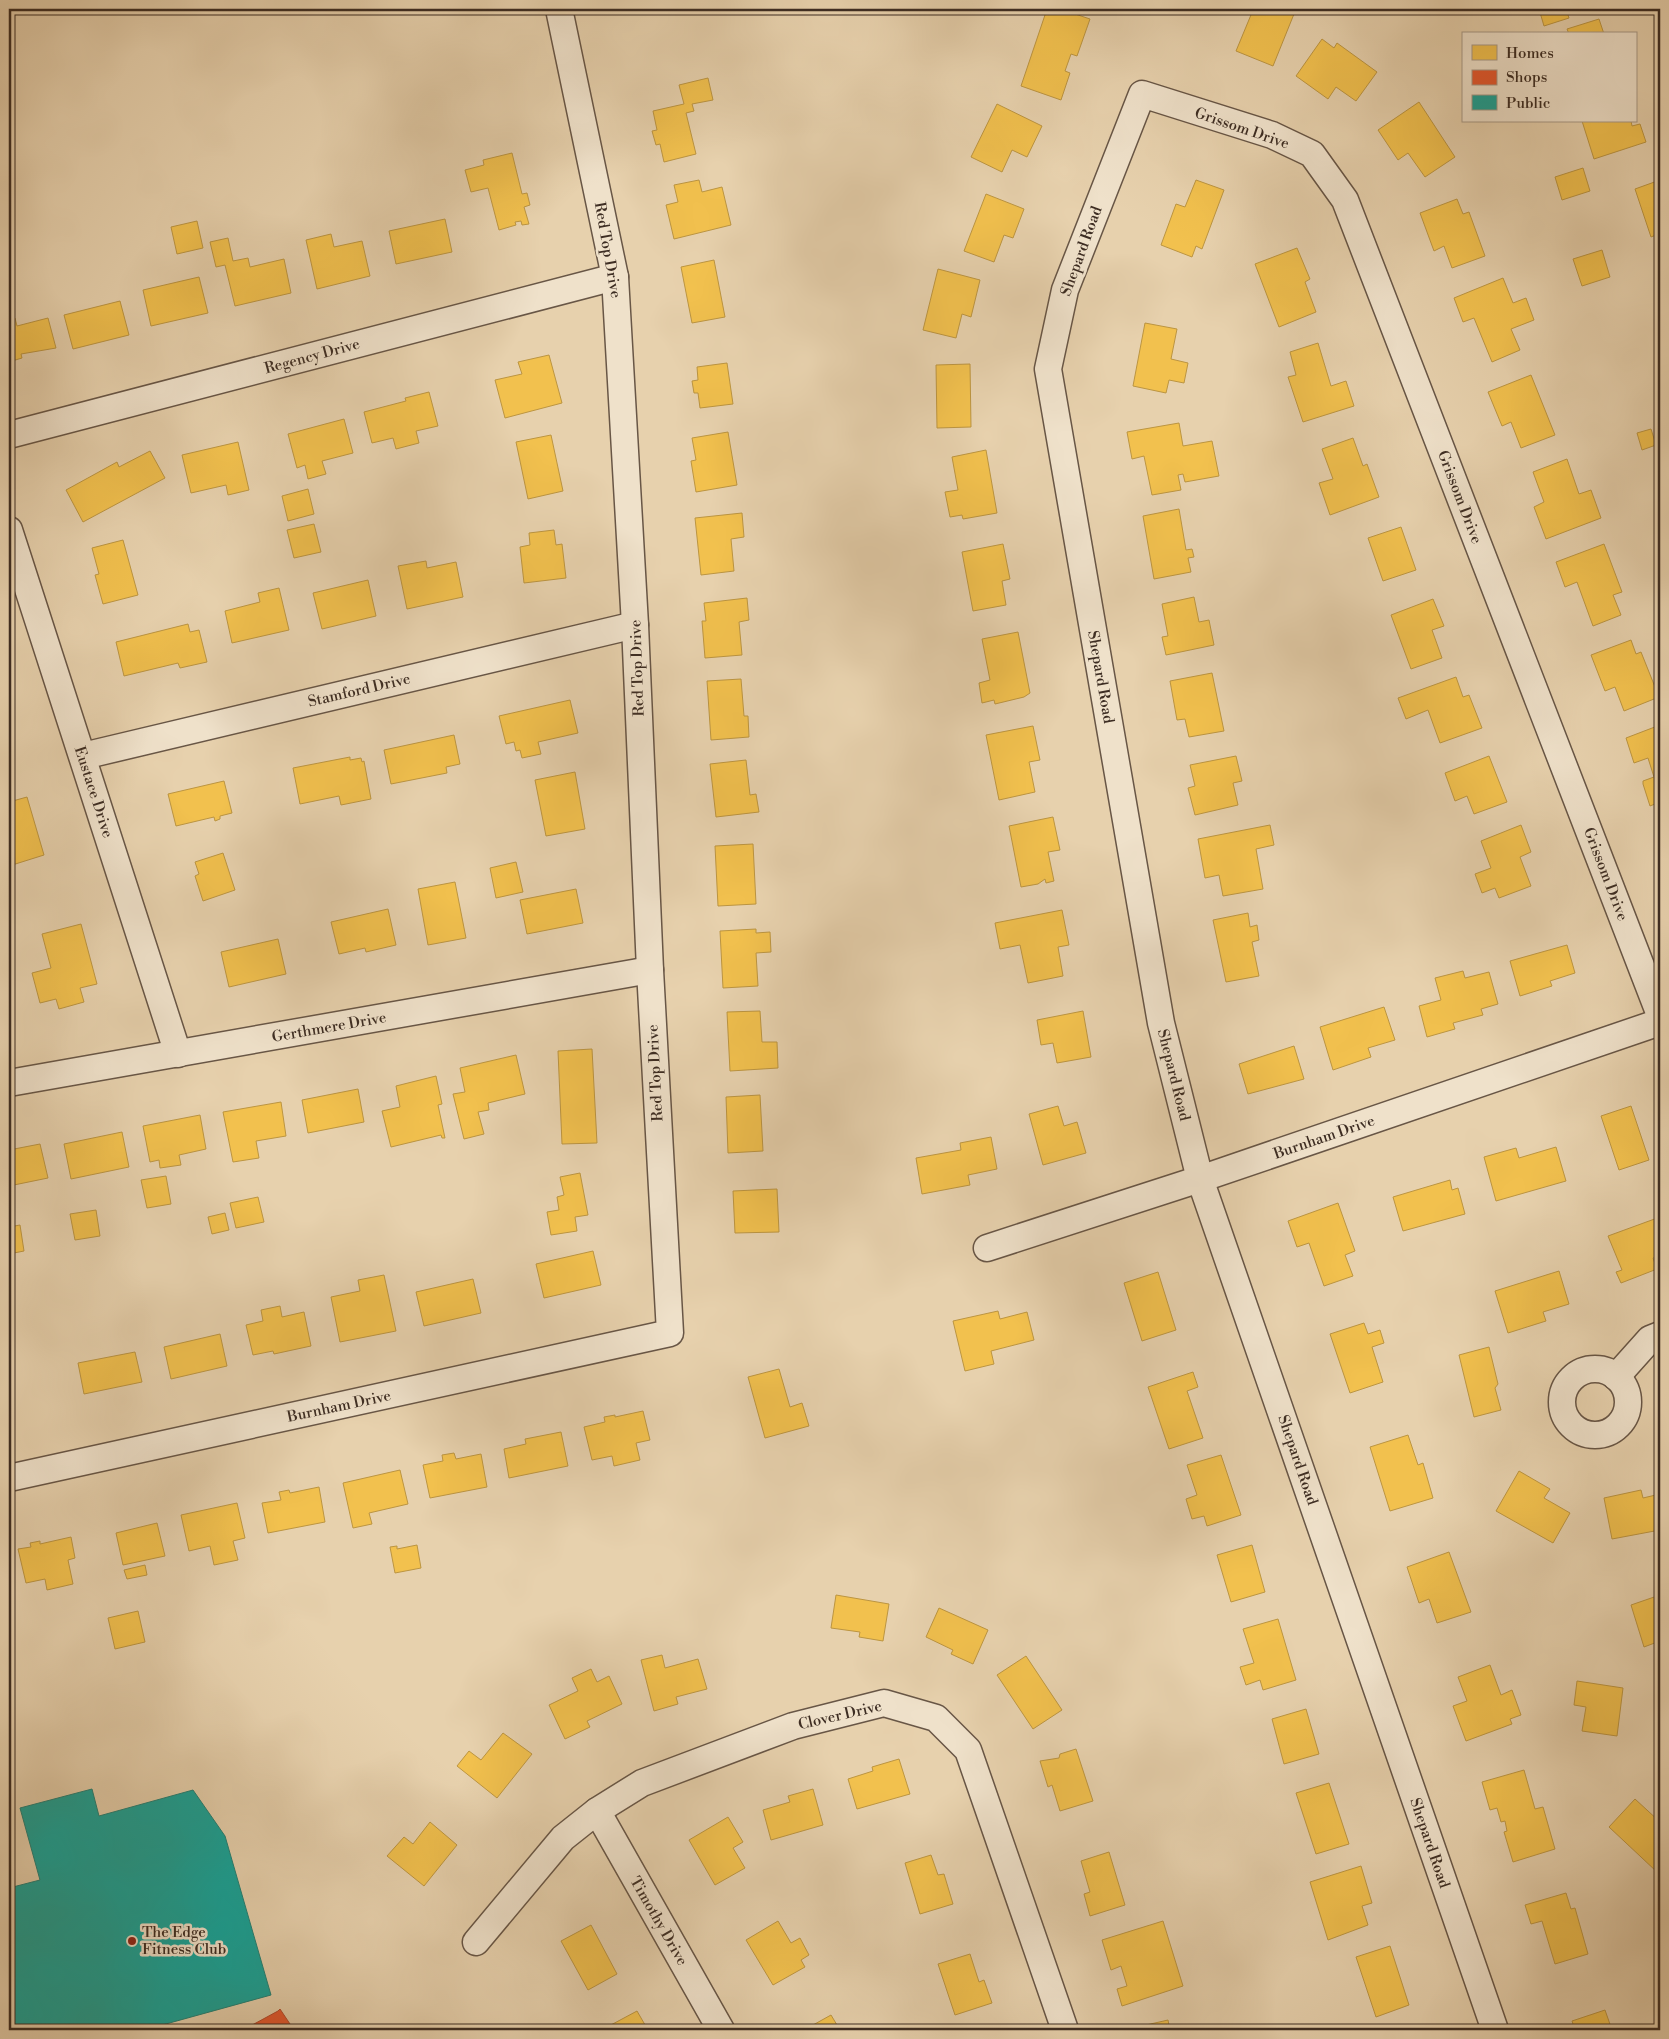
<svg xmlns="http://www.w3.org/2000/svg" width="1669" height="2039" font-family="'Libre Bodoni',serif">
  <style>
    .homes { fill: #f2c14e; stroke: #bc9541 }
    .shops { fill: #e4572e; stroke: #b24a2b }
    .public { fill: #17a398; stroke: #228075 }
    .lines { fill: none; stroke-linecap: round; stroke-linejoin: round }
    .minor-casing { stroke: #685646; stroke-width: 29 }
    .minor { stroke: #efe1ca; stroke-width: 26 }
    .poi-dot { fill: #8f2418; stroke: #efe1ca; stroke-width: 2 }
    .labels { text-anchor: middle; stroke-width: 5; stroke-linejoin: round; paint-order: stroke }
    .street-label { font-size: 15px; fill: #3d2d23; stroke: #efe1ca }
    .poi-label { font-size: 15px; fill: #3d2d23; stroke: #efe1ca; text-anchor: start }
  </style>
  <rect width="100%" height="100%" fill="#e7d1ad"/>
  <filter id="stains"><feTurbulence type="fractalNoise" baseFrequency=".004" numOctaves="4"/><feColorMatrix values="0 0 0 0 .2 0 0 0 0 .09 0 0 0 0 .02 0 0 0 .5 -.17"/></filter>
  <radialGradient id="worn" r=".72"><stop offset=".6" stop-color="#630" stop-opacity="0"/><stop offset="1" stop-color="#630" stop-opacity=".3"/></radialGradient>
  <g class="homes">
    <polygon points="1047,9 1060,9 1090,19 1077,56 1071,54 1065,71 1070,73 1061,100 1021,86"/>
    <polygon points="1249,9 1296,9 1273,66 1236,51 1253,10"/>
    <polygon points="1539,9 1566,9 1569,18 1544,26"/>
    <polygon points="1599,19 1604,34 1569,34 1567,29"/>
    <polygon points="1322,39 1334,48 1337,43 1377,72 1356,101 1336,87 1328,99 1296,76"/>
    <polygon points="708,78 713,100 692,104 694,111 686,113 696,154 664,162 660,144 656,145 652,131 657,130 653,111 684,104 679,85"/>
    <polygon points="1419,102 1455,157 1425,177 1408,153 1398,160 1378,130"/>
    <polygon points="997,104 1042,126 1027,157 1012,150 1002,172 971,157"/>
    <polygon points="1582,121 1631,121 1632,126 1640,124 1646,142 1594,159"/>
    <polygon points="512,153 522,194 527,193 530,205 524,207 529,224 522,225 521,221 515,222 516,225 499,230 488,188 471,192 465,170 484,165 483,160"/>
    <polygon points="1583,168 1590,191 1562,200 1555,177"/>
    <polygon points="699,180 702,192 722,187 731,225 674,239 666,205 678,202 674,185"/>
    <polygon points="1196,180 1224,190 1202,249 1196,246 1192,257 1161,245 1176,204 1185,207"/>
    <polygon points="1660,180 1660,244 1659,245 1656,235 1651,237 1635,189"/>
    <polygon points="986,194 1024,209 1013,238 1004,235 994,262 964,251"/>
    <polygon points="1457,199 1463,214 1469,212 1485,256 1452,268 1444,246 1434,251 1420,213"/>
    <polygon points="445,219 452,252 396,264 389,231"/>
    <polygon points="197,221 203,248 177,254 171,227"/>
    <polygon points="331,234 334,247 362,241 370,276 317,289 306,240"/>
    <polygon points="228,238 233,261 248,258 250,267 284,259 291,293 235,306 225,265 216,267 210,242"/>
    <polygon points="1297,248 1310,279 1305,282 1316,312 1279,327 1255,264"/>
    <polygon points="1602,250 1610,277 1582,286 1573,259"/>
    <polygon points="714,260 725,317 692,323 681,267"/>
    <polygon points="938,269 980,280 971,317 962,314 956,338 923,330"/>
    <polygon points="199,277 208,313 151,326 143,290"/>
    <polygon points="1503,278 1513,303 1526,298 1534,320 1511,329 1520,350 1492,362 1474,318 1463,322 1454,298"/>
    <polygon points="120,301 129,335 73,349 64,315"/>
    <polygon points="15,318 17,326 48,318 56,348 21,354 22,358 12,361 11,358 9,358 9,320"/>
    <polygon points="1145,323 1177,329 1171,359 1188,363 1184,383 1169,380 1166,393 1133,386"/>
    <polygon points="1318,343 1331,386 1346,381 1354,406 1303,422 1288,377 1296,375 1290,352"/>
    <polygon points="549,355 562,403 505,418 495,380 522,374 518,362"/>
    <polygon points="727,363 733,404 700,408 698,393 694,393 692,381 698,380 697,367"/>
    <polygon points="970,364 971,427 937,428 936,365"/>
    <polygon points="1531,375 1555,435 1521,448 1511,422 1502,426 1488,392"/>
    <polygon points="429,392 438,426 416,431 419,443 396,449 393,438 372,443 364,412 406,401 405,398"/>
    <polygon points="344,419 353,453 322,461 326,474 308,479 305,465 297,468 288,434"/>
    <polygon points="1179,423 1183,446 1212,441 1219,476 1185,482 1183,474 1178,475 1181,490 1152,495 1144,456 1132,459 1127,432"/>
    <polygon points="1651,429 1656,445 1642,450 1637,433"/>
    <polygon points="728,432 737,485 696,492 691,461 696,460 692,438"/>
    <polygon points="551,435 563,491 528,499 516,442"/>
    <polygon points="1353,438 1363,466 1367,464 1379,497 1330,515 1319,483 1333,479 1322,449"/>
    <polygon points="238,442 249,490 228,495 226,485 191,493 182,455"/>
    <polygon points="986,450 997,513 963,519 962,515 950,517 945,492 958,490 952,457"/>
    <polygon points="150,451 165,478 83,522 66,490 117,462 119,467"/>
    <polygon points="1567,459 1579,494 1591,490 1601,518 1546,539 1534,507 1544,502 1533,472"/>
    <polygon points="308,489 314,514 288,521 282,496"/>
    <polygon points="1179,509 1186,550 1192,549 1194,557 1188,558 1191,572 1154,579 1143,516"/>
    <polygon points="742,513 744,537 731,539 734,571 701,575 695,518"/>
    <polygon points="314,524 321,552 294,558 287,530"/>
    <polygon points="1401,527 1416,570 1383,581 1368,538"/>
    <polygon points="554,530 556,545 562,544 566,578 524,583 520,547 530,545 529,533"/>
    <polygon points="123,540 138,595 103,604 95,575 99,574 92,548"/>
    <polygon points="1003,544 1010,579 1002,581 1006,605 973,611 962,552"/>
    <polygon points="1604,544 1622,592 1613,595 1621,615 1593,626 1577,582 1565,587 1556,562"/>
    <polygon points="426,561 427,568 456,562 463,597 407,609 398,566"/>
    <polygon points="368,580 376,616 322,629 313,593"/>
    <polygon points="279,588 289,630 232,643 225,611 260,602 258,593"/>
    <polygon points="1194,597 1199,622 1209,620 1214,645 1166,655 1162,637 1168,636 1162,604"/>
    <polygon points="747,598 749,620 739,622 742,655 705,658 702,621 706,621 704,603"/>
    <polygon points="1433,599 1444,626 1432,630 1442,658 1411,669 1391,615"/>
    <polygon points="188,624 190,632 199,630 207,662 180,668 178,663 124,676 116,642"/>
    <polygon points="1018,632 1030,693 1024,697 995,704 994,700 982,703 979,683 990,680 982,639"/>
    <polygon points="1631,640 1636,654 1641,652 1659,697 1624,711 1615,687 1605,691 1591,655"/>
    <polygon points="1212,673 1224,731 1189,737 1185,719 1177,720 1170,681"/>
    <polygon points="1456,677 1463,697 1469,695 1482,728 1440,743 1428,710 1406,719 1398,698"/>
    <polygon points="741,679 744,716 748,716 749,737 711,740 707,681"/>
    <polygon points="570,700 578,733 538,742 541,754 522,758 520,750 516,751 514,742 506,744 499,716"/>
    <polygon points="1660,725 1660,802 1650,806 1643,784 1643,781 1654,777 1648,758 1634,763 1626,738"/>
    <polygon points="1033,726 1040,760 1029,762 1035,792 999,800 986,735"/>
    <polygon points="454,735 460,764 446,767 447,773 391,784 384,750"/>
    <polygon points="1236,756 1242,781 1233,783 1238,805 1195,815 1188,788 1195,786 1190,765"/>
    <polygon points="1489,756 1507,802 1474,814 1467,796 1455,801 1445,773"/>
    <polygon points="350,757 350,760 361,758 362,762 364,761 371,799 341,805 339,796 300,804 293,768"/>
    <polygon points="746,760 750,795 756,794 759,812 716,817 710,764"/>
    <polygon points="575,772 585,829 546,836 535,780"/>
    <polygon points="224,781 232,813 220,816 220,819 215,821 214,817 176,826 168,794"/>
    <polygon points="27,797 44,855 9,866 9,802"/>
    <polygon points="1053,817 1060,850 1048,852 1054,881 1046,883 1045,879 1038,884 1021,887 1009,826"/>
    <polygon points="1270,825 1274,845 1256,849 1263,889 1223,896 1219,875 1205,878 1198,839"/>
    <polygon points="1521,825 1531,852 1520,857 1531,886 1499,898 1495,888 1482,893 1475,874 1491,868 1481,841"/>
    <polygon points="753,844 756,904 718,906 715,846"/>
    <polygon points="223,853 235,890 203,901 195,876 199,874 195,862"/>
    <polygon points="516,862 523,892 496,898 490,868"/>
    <polygon points="455,882 466,938 428,945 418,889"/>
    <polygon points="576,889 583,923 527,934 520,900"/>
    <polygon points="388,909 396,945 366,952 365,948 339,954 331,922"/>
    <polygon points="1062,910 1069,945 1058,947 1063,976 1028,983 1020,945 1000,949 995,923"/>
    <polygon points="1248,913 1250,927 1257,925 1259,940 1252,942 1259,976 1226,982 1213,920"/>
    <polygon points="81,924 97,984 80,988 84,1002 59,1009 56,999 40,1003 32,973 51,968 42,934"/>
    <polygon points="756,929 756,933 770,932 771,952 756,953 758,986 723,988 720,931"/>
    <polygon points="278,939 286,974 229,987 221,952"/>
    <polygon points="1567,945 1575,973 1550,981 1552,986 1520,996 1510,961"/>
    <polygon points="1463,971 1465,978 1489,972 1498,1004 1481,1009 1483,1015 1453,1023 1455,1029 1427,1037 1419,1006 1441,1000 1435,978"/>
    <polygon points="1384,1007 1395,1040 1368,1048 1371,1057 1333,1070 1320,1027"/>
    <polygon points="760,1011 762,1042 777,1042 778,1068 730,1071 727,1012"/>
    <polygon points="1083,1011 1091,1057 1057,1063 1053,1043 1041,1045 1037,1020"/>
    <polygon points="1294,1046 1304,1079 1248,1094 1239,1064"/>
    <polygon points="592,1049 597,1143 562,1144 558,1051"/>
    <polygon points="516,1055 525,1094 488,1103 489,1110 478,1112 484,1134 464,1139 453,1094 465,1092 460,1068"/>
    <polygon points="436,1076 442,1104 438,1105 445,1138 442,1138 441,1135 391,1147 382,1111 400,1107 396,1086"/>
    <polygon points="358,1089 364,1122 308,1133 302,1100"/>
    <polygon points="760,1095 763,1151 728,1153 726,1097"/>
    <polygon points="281,1102 286,1136 256,1141 259,1158 233,1162 223,1112"/>
    <polygon points="1058,1106 1064,1126 1077,1122 1086,1153 1043,1165 1029,1114"/>
    <polygon points="1631,1106 1649,1160 1619,1170 1601,1116"/>
    <polygon points="200,1115 206,1149 179,1155 181,1165 160,1168 159,1160 150,1162 143,1126"/>
    <polygon points="122,1132 129,1167 71,1179 64,1144"/>
    <polygon points="991,1137 997,1169 968,1175 970,1185 922,1194 916,1158 961,1150 960,1143"/>
    <polygon points="40,1144 48,1178 9,1186 9,1150"/>
    <polygon points="1556,1147 1566,1181 1496,1201 1484,1157 1516,1148 1519,1158"/>
    <polygon points="580,1173 588,1215 575,1217 577,1231 551,1235 547,1212 559,1210 557,1197 564,1195 560,1177"/>
    <polygon points="166,1176 171,1204 147,1208 141,1180"/>
    <polygon points="1450,1180 1452,1190 1458,1188 1465,1214 1403,1231 1393,1197"/>
    <polygon points="777,1189 779,1232 735,1233 733,1191"/>
    <polygon points="258,1197 264,1222 236,1228 230,1203"/>
    <polygon points="1338,1203 1355,1251 1345,1255 1353,1276 1324,1286 1309,1243 1297,1247 1288,1221"/>
    <polygon points="96,1210 100,1236 75,1240 70,1214"/>
    <polygon points="225,1213 229,1230 212,1234 208,1217"/>
    <polygon points="1660,1217 1660,1256 1653,1258 1657,1269 1621,1283 1616,1272 1622,1270 1608,1236"/>
    <polygon points="20,1225 24,1251 9,1254 9,1227"/>
    <polygon points="593,1251 601,1285 544,1298 536,1264"/>
    <polygon points="1559,1271 1569,1304 1543,1312 1546,1321 1508,1333 1495,1291"/>
    <polygon points="1158,1272 1176,1330 1142,1341 1124,1283"/>
    <polygon points="384,1275 396,1331 340,1342 331,1297 360,1291 358,1280"/>
    <polygon points="473,1279 481,1313 424,1326 416,1292"/>
    <polygon points="280,1306 282,1317 304,1312 311,1346 274,1354 273,1351 253,1355 246,1325 263,1321 261,1310"/>
    <polygon points="998,1311 1000,1319 1027,1312 1034,1340 991,1351 994,1364 965,1371 953,1321"/>
    <polygon points="1364,1323 1368,1334 1380,1330 1384,1343 1372,1347 1383,1382 1350,1393 1330,1334"/>
    <polygon points="220,1334 227,1366 171,1379 164,1347"/>
    <polygon points="1489,1347 1498,1384 1495,1388 1501,1410 1474,1417 1459,1355"/>
    <polygon points="135,1352 142,1382 84,1394 78,1363"/>
    <polygon points="779,1369 790,1407 802,1403 809,1426 765,1438 748,1377"/>
    <polygon points="1193,1372 1198,1387 1187,1391 1203,1438 1169,1449 1148,1387"/>
    <polygon points="643,1411 650,1440 636,1443 640,1460 614,1466 612,1456 592,1460 584,1427 605,1422 604,1417 615,1415 615,1417"/>
    <polygon points="561,1432 568,1466 509,1478 504,1449 526,1444 525,1439"/>
    <polygon points="1408,1435 1418,1465 1423,1463 1433,1498 1390,1511 1370,1447"/>
    <polygon points="454,1453 456,1459 481,1454 487,1487 430,1498 423,1465 443,1461 442,1455"/>
    <polygon points="1221,1455 1241,1515 1207,1526 1204,1516 1192,1519 1186,1499 1197,1495 1187,1465"/>
    <polygon points="400,1470 408,1504 369,1513 372,1524 353,1528 343,1483"/>
    <polygon points="1519,1471 1550,1489 1544,1498 1570,1513 1553,1543 1496,1511"/>
    <polygon points="319,1487 325,1522 268,1533 262,1503 281,1500 279,1492 289,1490 290,1493"/>
    <polygon points="1641,1490 1643,1498 1660,1494 1660,1530 1612,1539 1604,1498"/>
    <polygon points="237,1503 245,1538 233,1541 238,1560 214,1565 210,1546 189,1551 181,1515"/>
    <polygon points="157,1523 165,1556 123,1565 116,1533"/>
    <polygon points="71,1537 75,1558 68,1560 73,1584 47,1590 45,1579 26,1583 18,1549 31,1547 30,1543 40,1541 40,1544"/>
    <polygon points="417,1545 421,1568 395,1573 390,1547 397,1546 397,1549"/>
    <polygon points="1252,1545 1265,1592 1231,1602 1217,1555"/>
    <polygon points="1449,1552 1471,1612 1437,1623 1429,1599 1419,1603 1407,1567"/>
    <polygon points="145,1565 147,1575 127,1579 124,1570"/>
    <polygon points="836,1595 889,1604 883,1641 859,1637 860,1632 831,1628"/>
    <polygon points="1660,1595 1660,1641 1644,1647 1631,1605"/>
    <polygon points="939,1608 988,1630 973,1664 951,1654 953,1650 926,1637"/>
    <polygon points="138,1611 145,1642 115,1649 108,1618"/>
    <polygon points="1278,1619 1296,1680 1263,1690 1260,1680 1246,1685 1240,1667 1254,1663 1243,1629"/>
    <polygon points="662,1655 665,1668 698,1659 707,1689 676,1697 678,1704 654,1711 641,1660"/>
    <polygon points="1026,1656 1062,1710 1033,1729 997,1675"/>
    <polygon points="1490,1665 1501,1695 1512,1690 1521,1715 1510,1719 1512,1724 1466,1741 1453,1706 1467,1701 1458,1677"/>
    <polygon points="591,1669 597,1682 609,1676 622,1704 587,1721 590,1727 565,1739 549,1705 578,1691 572,1678"/>
    <polygon points="1577,1681 1623,1688 1617,1736 1582,1731 1586,1707 1574,1705"/>
    <polygon points="1306,1709 1319,1754 1284,1764 1272,1719"/>
    <polygon points="503,1733 532,1754 497,1798 457,1766 469,1751 481,1760"/>
    <polygon points="1076,1749 1093,1801 1060,1811 1052,1785 1048,1787 1040,1761 1059,1758 1060,1754"/>
    <polygon points="899,1759 910,1794 857,1809 848,1779 873,1771 872,1767"/>
    <polygon points="1524,1770 1535,1809 1543,1807 1555,1849 1513,1862 1504,1832 1507,1831 1505,1821 1501,1822 1497,1808 1490,1810 1482,1782"/>
    <polygon points="1329,1783 1349,1844 1316,1854 1296,1793"/>
    <polygon points="813,1789 823,1825 771,1840 763,1810 790,1802 788,1796"/>
    <polygon points="1635,1799 1660,1822 1658,1825 1660,1826 1660,1868 1657,1872 1609,1827"/>
    <polygon points="728,1817 743,1842 733,1848 745,1868 715,1885 689,1840"/>
    <polygon points="430,1822 457,1845 424,1886 387,1856 404,1837 413,1844"/>
    <polygon points="1109,1852 1125,1905 1090,1916 1084,1894 1090,1892 1081,1861"/>
    <polygon points="931,1855 938,1875 944,1874 953,1904 920,1914 905,1863"/>
    <polygon points="1361,1866 1372,1903 1362,1906 1368,1925 1328,1940 1310,1882"/>
    <polygon points="1566,1893 1571,1909 1575,1908 1588,1954 1555,1964 1542,1921 1531,1924 1525,1905"/>
    <polygon points="778,1921 791,1943 800,1938 809,1955 801,1960 805,1967 773,1985 746,1940"/>
    <polygon points="1163,1921 1183,1986 1122,2006 1117,1989 1127,1986 1121,1966 1111,1970 1102,1940"/>
    <polygon points="591,1925 617,1974 588,1990 561,1941"/>
    <polygon points="1390,1946 1409,2005 1376,2017 1356,1957"/>
    <polygon points="970,1954 979,1982 984,1980 992,2003 955,2015 938,1964"/>
    <polygon points="1605,2010 1612,2030 1575,2030 1572,2021"/>
    <polygon points="637,2011 648,2030 611,2030 609,2026"/>
    <polygon points="831,2015 840,2030 804,2030"/>
    <polygon points="1168,2020 1170,2030 1133,2030 1133,2028"/>
  </g>
  <polygon class="shops" points="280,2009 294,2030 243,2030 278,2011"/>
  <polygon class="public" points="92,1789 99,1816 193,1790 225,1836 271,1995 144,2030 9,2030 9,1888 40,1880 20,1808"/>
  <g class="lines">
    <defs>
      <g id="minor">
        <polyline points="9,435 615,277"/>
        <polyline points="9,530 178,1054"/>
        <polyline points="83,756 635,625"/>
        <polyline points="9,1083 650,970"/>
        <polyline points="987,1248 1200,1179 1660,1022"/>
        <circle cx="1595" cy="1402" r="33"/>
        <polyline points="1616,1377 1650,1339 1660,1335"/>
        <polyline points="9,1478 670,1333 650,970 635,625 615,277 559,9"/>
        <polyline points="597,1811 721,2030"/>
        <polyline points="476,1942 563,1838 597,1811 642,1783 793,1726 884,1703 936,1718 968,1750 1065,2030"/>
        <polyline points="1495,2030 1200,1179 1161,1023 1048,369 1065,290 1142,94 1272,135 1312,154 1345,200 1660,1015"/>
      </g>
    </defs>
    <use href="#minor" class="minor-casing"/>
    <use href="#minor" class="minor"/>
  </g>
  <circle class="poi-dot" cx="132" cy="1941" r="5"/>
  <g class="labels">
    <g class="street-label">
      <text transform="translate(1242 128) rotate(19)" y="5">Grissom Drive</text>
      <text transform="translate(608 250) rotate(80)" y="5">Red Top Drive</text>
      <text transform="translate(1081 251) rotate(-70)" y="5">Shepard Road</text>
      <text transform="translate(312 356) rotate(-15)" y="5">Regency Drive</text>
      <text transform="translate(1460 497) rotate(69)" y="5">Grissom Drive</text>
      <text transform="translate(637 668) rotate(-92)" y="5">Red Top Drive</text>
      <text transform="translate(1101 677) rotate(80)" y="5">Shepard Road</text>
      <text transform="translate(359 690) rotate(-13)" y="5">Stamford Drive</text>
      <text transform="translate(94 792) rotate(72)" y="5">Eustace Drive</text>
      <text transform="translate(1606 874) rotate(69)" y="5">Grissom Drive</text>
      <text transform="translate(329 1027) rotate(-10)" y="5">Gerthmere Drive</text>
      <text transform="translate(655 1073) rotate(-93)" y="5">Red Top Drive</text>
      <text transform="translate(1174 1075) rotate(76)" y="5">Shepard Road</text>
      <text transform="translate(1324 1137) rotate(-19)" y="5">Burnham Drive</text>
      <text transform="translate(339 1406) rotate(-12)" y="5">Burnham Drive</text>
      <text transform="translate(1298 1460) rotate(71)" y="5">Shepard Road</text>
      <text transform="translate(840 1715) rotate(-13)" y="5">Clover Drive</text>
      <text transform="translate(1430 1843) rotate(71)" y="5">Shepard Road</text>
      <text transform="translate(659 1921) rotate(60)" y="5">Timothy Drive</text>
    </g>
    <g class="poi-label">
      <text x="142" y="1937">The Edge<tspan x="142" dy="17">Fitness Club</tspan></text>
    </g>
  </g>
  <rect width="1669" height="2039" fill="none" stroke="#e7d1ad" stroke-width="30"/>
  <rect x="10" y="10" width="1649" height="2019" fill="none" stroke="#3d2d23" stroke-width="2.5"/>
  <rect x="15" y="15" width="1639" height="2009" fill="none" stroke="#3d2d23"/>
  <rect x="1462" y="32" width="175" height="90" fill="#efe1ca" stroke="#a89987"/>
  <rect x="1472" y="45" width="25" height="15" fill="#f2c14e" stroke="#a89987"/>
  <text x="1506" y="58" font-size="15" fill="#3d2d23">Homes</text>
  <rect x="1472" y="70" width="25" height="15" fill="#e4572e" stroke="#a89987"/>
  <text x="1506" y="82" font-size="15" fill="#3d2d23">Shops</text>
  <rect x="1472" y="95" width="25" height="15" fill="#17a398" stroke="#a89987"/>
  <text x="1506" y="108" font-size="15" fill="#3d2d23">Public</text>
  <rect width="100%" height="100%" filter="url(#stains)"/>
  <rect width="100%" height="100%" fill="url(#worn)"/>
</svg>
